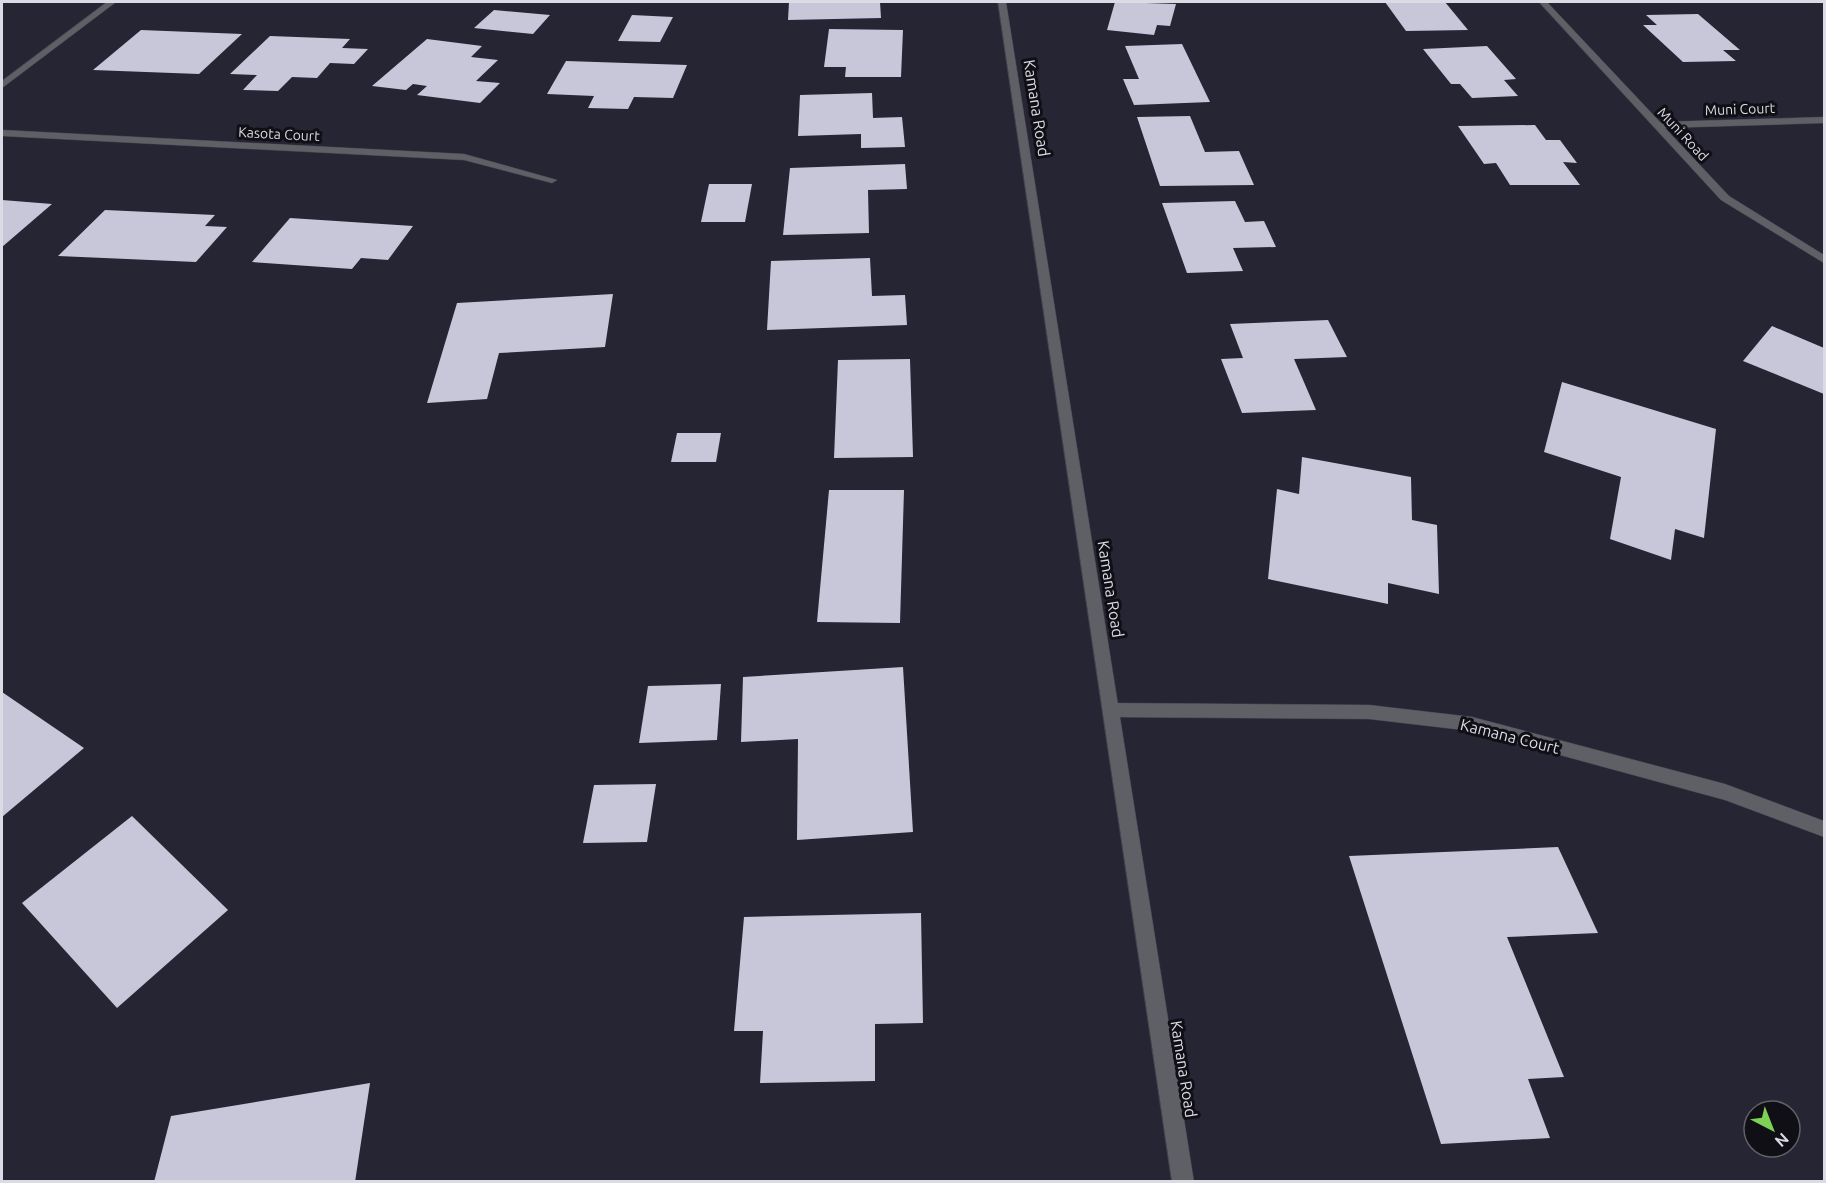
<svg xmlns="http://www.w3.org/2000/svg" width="1826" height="1183" font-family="Ubuntu,sans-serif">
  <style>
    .building { fill: #c8c7da }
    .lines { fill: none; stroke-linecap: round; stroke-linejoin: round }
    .minor-casing { stroke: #43424f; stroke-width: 1 }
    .tertiary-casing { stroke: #43424f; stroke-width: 1 }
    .minor { fill: #5f5f66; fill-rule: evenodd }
    .tertiary { fill: #5f5f66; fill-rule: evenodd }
    .labels { text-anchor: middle; stroke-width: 6; stroke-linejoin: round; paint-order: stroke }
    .far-street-label { font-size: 14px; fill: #dcdbe5; stroke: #0f0f15 }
    .street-label { font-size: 16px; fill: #dcdbe5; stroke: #0f0f15 }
  </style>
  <rect width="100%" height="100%" fill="#262533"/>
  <g class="building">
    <polygon points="789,2 880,2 881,18 788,20"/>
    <polygon points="1115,2 1176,4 1170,26 1157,25 1154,35 1107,30"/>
    <polygon points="1385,2 1445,2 1468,30 1406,31"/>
    <polygon points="494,10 550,15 533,34 474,28"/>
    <polygon points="1698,14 1740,50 1723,50 1736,61 1683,62 1643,25 1657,25 1646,15"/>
    <polygon points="632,15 673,17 660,42 618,41"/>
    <polygon points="829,29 903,30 901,77 845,77 846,67 824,67"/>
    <polygon points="141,30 242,34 199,74 93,70"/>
    <polygon points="270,36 350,39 342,48 368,49 354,64 330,63 317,78 292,77 278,91 243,90 257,75 230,74"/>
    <polygon points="427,39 482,46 471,57 498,60 476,81 500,83 480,103 417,95 427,86 413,84 406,90 372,86"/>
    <polygon points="1182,44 1210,102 1134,105 1123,79 1139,79 1125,46"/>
    <polygon points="1487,46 1516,79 1504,80 1518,96 1472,98 1460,84 1451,84 1423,49"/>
    <polygon points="566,61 687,65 673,98 634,97 628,109 588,108 594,96 547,94"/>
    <polygon points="872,93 873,118 902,117 905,147 861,148 861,134 798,136 800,95"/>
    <polygon points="1190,116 1205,152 1239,151 1254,185 1160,186 1137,117"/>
    <polygon points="1535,125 1546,140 1560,140 1577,163 1563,162 1580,185 1510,185 1496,163 1484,164 1458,126"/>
    <polygon points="905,164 907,189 868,190 869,233 783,235 790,168"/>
    <polygon points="709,184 752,184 745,222 701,222"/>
    <polygon points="2,200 52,204 2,247"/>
    <polygon points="1235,201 1245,222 1264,221 1276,247 1233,248 1243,271 1187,273 1162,203"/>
    <polygon points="105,210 215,215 205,226 227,227 196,262 58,256"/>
    <polygon points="290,218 413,226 388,260 361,258 352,269 252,262"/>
    <polygon points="870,258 872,296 905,295 907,325 767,330 771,261"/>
    <polygon points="613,294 605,347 499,353 487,399 427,403 457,303"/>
    <polygon points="1328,320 1347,357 1294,359 1316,410 1242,413 1221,359 1243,358 1230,324"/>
    <polygon points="1772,326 1824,348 1824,394 1743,361"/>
    <polygon points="910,359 913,457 834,458 838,360"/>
    <polygon points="1562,382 1716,429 1704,538 1675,529 1671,560 1610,539 1621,477 1544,452"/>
    <polygon points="677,433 721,433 716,462 671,462"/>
    <polygon points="1302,457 1411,477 1412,520 1437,525 1439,594 1388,583 1388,604 1268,579 1277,489 1299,494"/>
    <polygon points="829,490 904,490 900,623 817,622"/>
    <polygon points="903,667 913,832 797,840 798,739 741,742 743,677"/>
    <polygon points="721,684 717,740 639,743 648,686"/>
    <polygon points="2,692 84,748 2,817"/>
    <polygon points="656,784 647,842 583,843 594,785"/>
    <polygon points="132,816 228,910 117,1008 22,903"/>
    <polygon points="1558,847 1598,933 1507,937 1564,1077 1528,1079 1550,1138 1441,1144 1349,856"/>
    <polygon points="921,913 923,1023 875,1024 875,1081 760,1083 763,1031 734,1031 744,917"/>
    <polygon points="370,1083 355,1182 154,1182 171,1116"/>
  </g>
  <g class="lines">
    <defs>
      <g id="minor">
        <polygon points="107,2 116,2 2,88 2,81"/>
        <polygon points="1539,2 1547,2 1660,122 1824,117 1824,123 1665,128 1729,196 1824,255 1824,263 1721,200"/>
        <polygon points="2,130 464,154 557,180 552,183 464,160 2,136"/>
        <polygon points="1111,703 1369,705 1472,717 1725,784 1824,821 1824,837 1725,800 1472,731 1369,719 1111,717 1105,715 1103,710 1105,705"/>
      </g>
      <polygon id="tertiary" points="998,2 1006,2 1194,1182 1172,1182"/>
    </defs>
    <use href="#minor" class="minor-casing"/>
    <use href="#tertiary" class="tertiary-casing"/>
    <use href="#minor" class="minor"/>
    <use href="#tertiary" class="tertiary"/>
  </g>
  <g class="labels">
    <g class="far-street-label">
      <text transform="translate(1740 109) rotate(-2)" y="5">Muni Court</text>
      <text transform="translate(279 134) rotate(3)" y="5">Kasota Court</text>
      <text transform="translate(1683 134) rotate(47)" y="5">Muni Road</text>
    </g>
    <g class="street-label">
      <text transform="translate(1037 108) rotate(81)" y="6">Kamana Road</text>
      <text transform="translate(1111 589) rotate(81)" y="6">Kamana Road</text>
      <text transform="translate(1510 736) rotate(14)" y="6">Kamana Court</text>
      <text transform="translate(1184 1069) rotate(81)" y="6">Kamana Road</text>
    </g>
  </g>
  <rect width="1826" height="1183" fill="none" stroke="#dcdbe5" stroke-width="6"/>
  <g transform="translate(1772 1129) rotate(138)"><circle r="28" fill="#0f0f15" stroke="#616168" stroke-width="1.5"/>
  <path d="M0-4.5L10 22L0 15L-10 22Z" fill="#7dd154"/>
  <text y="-9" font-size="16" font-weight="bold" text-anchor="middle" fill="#dcdbe5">N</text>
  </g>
</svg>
